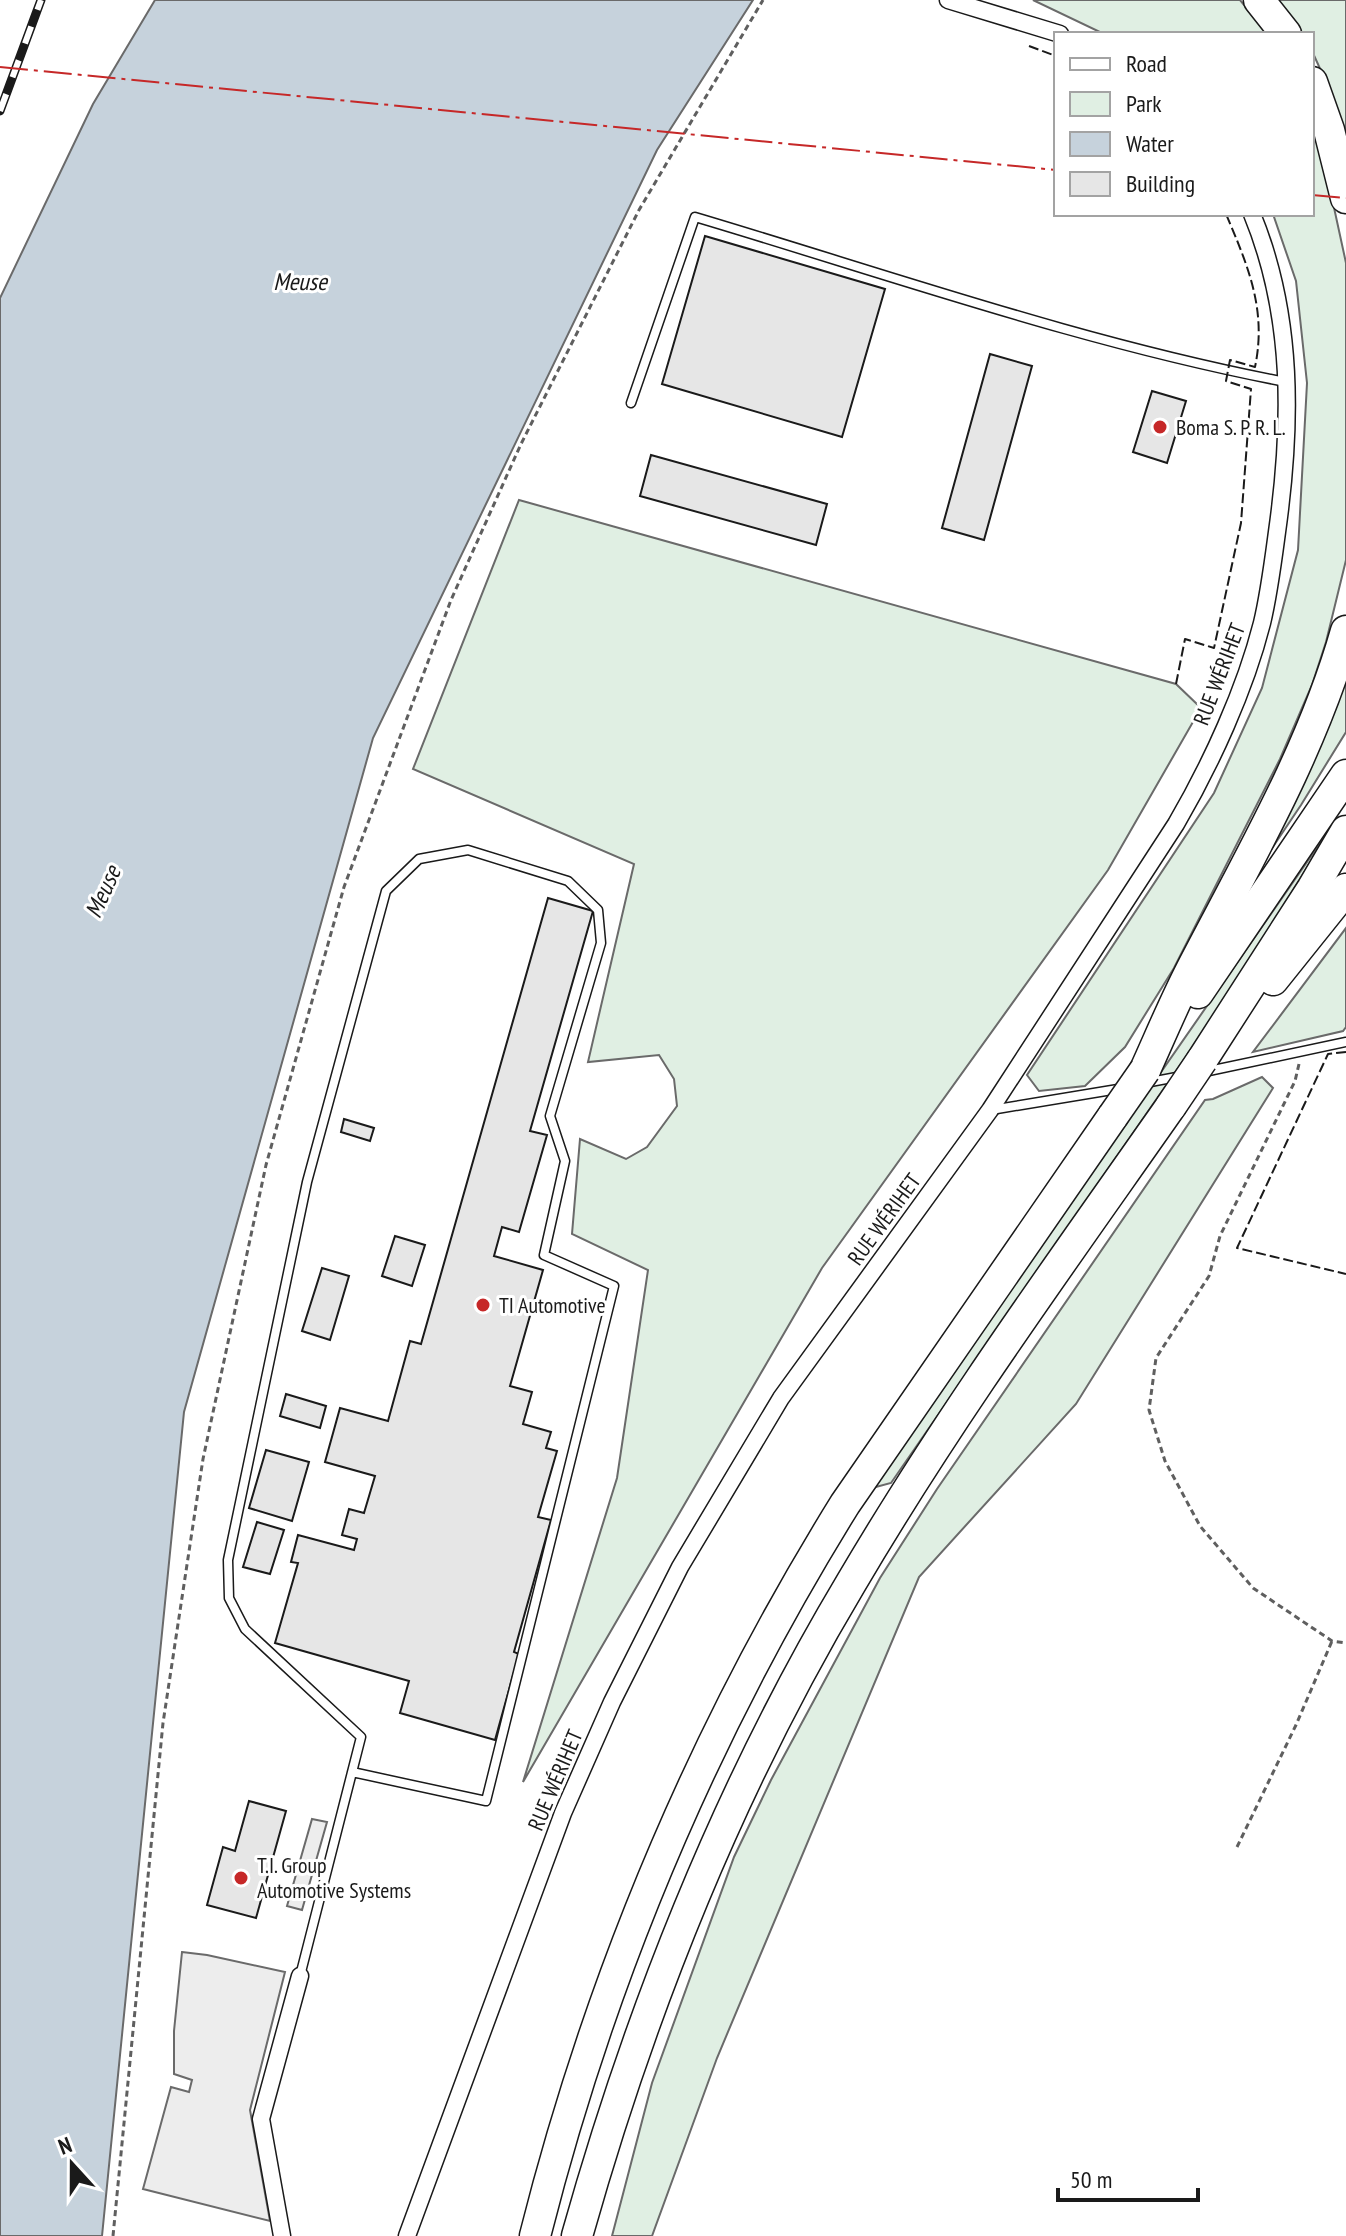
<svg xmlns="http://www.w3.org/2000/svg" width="1346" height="2236" font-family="'PT Sans Narrow',sans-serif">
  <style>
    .green { fill: #e0efe3; stroke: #6a6a6a; stroke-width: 2 }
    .parking { fill: #ededed; stroke: #6a6a6a; stroke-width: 2 }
    .water { fill: #c6d2dc; stroke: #6a6a6a; stroke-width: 2 }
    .building { fill: #e6e6e6; stroke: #1a1a1a; stroke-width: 2 }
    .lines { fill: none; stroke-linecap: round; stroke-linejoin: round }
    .service-casing { stroke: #1a1a1a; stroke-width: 11 }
    .minor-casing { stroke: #1a1a1a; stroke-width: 19 }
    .motorway-casing { stroke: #1a1a1a; stroke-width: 33 }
    .path { stroke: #5f5f5f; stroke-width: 3; stroke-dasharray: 6 4; stroke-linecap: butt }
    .service { stroke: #fff; stroke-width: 8 }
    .minor { stroke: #fff; stroke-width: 16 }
    .motorway { stroke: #fff; stroke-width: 30 }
    .rail-casing { stroke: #1a1a1a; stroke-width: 9 }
    .rail { stroke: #fff; stroke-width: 6; stroke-dasharray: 18; stroke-linecap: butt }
    .motorway-bridge-casing { stroke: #1a1a1a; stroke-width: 33; stroke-linecap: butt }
    .motorway-bridge { stroke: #fff; stroke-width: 30 }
    .fence { stroke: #1a1a1a; stroke-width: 2; stroke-dasharray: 10 4; stroke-linecap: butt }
    .power { stroke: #c62828; stroke-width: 2; stroke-dasharray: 28 6 4 6; stroke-linecap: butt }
    .poi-dot { fill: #c62828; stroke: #fff; stroke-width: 3 }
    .labels { text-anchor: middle; stroke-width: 6; stroke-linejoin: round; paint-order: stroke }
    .poi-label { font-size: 22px; fill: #1a1a1a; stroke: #fff; text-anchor: start }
    .street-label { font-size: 22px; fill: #1a1a1a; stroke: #fff }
    .water-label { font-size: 24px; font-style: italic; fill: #1a1a1a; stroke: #fff }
  </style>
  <rect width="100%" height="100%" fill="#fff"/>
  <g class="green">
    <polygon points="1033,0 1240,0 1268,34 1104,34"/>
    <polygon points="1278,0 1346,0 1346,147 1332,95 1312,51 1312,34 1303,34"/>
    <polygon points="1312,121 1325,166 1346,263 1346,560 1326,642 1312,685 1280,759 1174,968 1125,1047 1085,1086 1039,1091 1027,1075 1214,793 1262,688 1298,550 1307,383 1296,281 1273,214 1312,214"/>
    <polygon points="519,500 1176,684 1201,708 1108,870 822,1268 523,1782 617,1478 648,1270 572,1234 580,1139 626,1159 647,1147 677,1106 674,1079 659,1055 588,1062 634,864 413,769"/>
    <polygon points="1346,659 1346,732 1301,805 1250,881"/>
    <polygon points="1332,826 1241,977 891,1483 872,1488"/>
    <polygon points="1346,928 1346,1027 1343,1031 1253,1052"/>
    <polygon points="1262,1077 1273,1088 1076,1404 919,1577 717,2058 652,2236 612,2236 652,2083 734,1857 771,1780 880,1578 937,1489 1205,1100 1213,1099"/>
  </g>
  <g class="parking">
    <polygon points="312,1819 327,1822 302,1910 287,1906"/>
    <polygon points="182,1952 207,1955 285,1972 250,2110 270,2221 143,2189 171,2087 189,2092 192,2080 174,2074 174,2031"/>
  </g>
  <polygon class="water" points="155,0 753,0 657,150 373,738 184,1412 102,2236 0,2236 0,298 93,104"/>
  <g class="building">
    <polygon points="705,236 885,289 842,437 662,384"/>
    <polygon points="990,354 1032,366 984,540 942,528"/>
    <polygon points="1152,391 1186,401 1167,463 1133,452"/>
    <polygon points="651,455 827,504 816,545 640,496"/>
    <polygon points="548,898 593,911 530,1131 547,1135 519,1232 502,1227 494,1256 543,1270 510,1386 532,1392 523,1424 551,1432 546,1448 557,1451 538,1517 551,1520 514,1652 519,1654 495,1740 400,1713 409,1681 275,1643 298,1563 291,1562 298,1535 354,1550 357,1539 342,1535 349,1509 364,1513 375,1476 325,1462 340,1408 388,1421 410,1341 421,1344"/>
    <polygon points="344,1119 374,1128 370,1141 341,1132"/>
    <polygon points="395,1236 425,1245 412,1286 382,1276"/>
    <polygon points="322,1268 349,1276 330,1340 302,1331"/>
    <polygon points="286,1394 326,1406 320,1428 280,1416"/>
    <polygon points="266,1450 309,1462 292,1521 249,1508"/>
    <polygon points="257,1522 284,1530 270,1574 243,1567"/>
    <polygon points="249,1801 286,1811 256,1918 207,1905 223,1847 235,1851"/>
  </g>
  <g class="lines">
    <defs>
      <g id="service">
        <path d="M 631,403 L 695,217 C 890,275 1086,344 1286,382"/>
        <polyline points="1204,1072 1346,1042"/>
        <polyline points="1145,1083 1182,1076"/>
        <polyline points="991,1110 1124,1088"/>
        <polyline points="300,1976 361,1737 245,1629 229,1598 228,1560 307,1182 386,891 419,859 468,850 568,881 598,910 601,943 550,1116 565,1161 544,1255 614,1286 486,1801 352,1772"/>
      </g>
      <g id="minor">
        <polyline points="948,0 1060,34"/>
        <polyline points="282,2236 261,2119 300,1976"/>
        <path d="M 407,2236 L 563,1813 L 612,1702 L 680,1567 L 781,1398 L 990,1110 L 1176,824 C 1211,764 1245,690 1262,623 C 1269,594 1273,562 1277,532 C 1292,425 1294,316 1252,214"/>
      </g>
      <g id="motorway">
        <polyline points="1259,0 1286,34"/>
        <polyline points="1312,82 1329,130 1346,198"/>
        <polyline points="1273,980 1346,889"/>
        <polyline points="1198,993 1346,775"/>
        <polyline points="1202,1060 1312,889 1346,831"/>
        <path d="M 1145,1070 C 1160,1037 1174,1003 1191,970 C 1248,860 1312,751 1346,631"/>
        <path d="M 535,2236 C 600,1978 704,1731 845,1504 L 1113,1116"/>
        <path d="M 577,2236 C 641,2008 729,1787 851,1583 C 948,1418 1061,1263 1171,1106"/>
      </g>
    </defs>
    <use href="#service" class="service-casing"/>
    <use href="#minor" class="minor-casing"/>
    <use href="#motorway" class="motorway-casing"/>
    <g class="path">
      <polyline points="1299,1064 1295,1081 1220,1236 1209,1276 1156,1358 1149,1410 1165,1461 1200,1526 1253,1588 1332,1641 1346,1643"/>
      <polyline points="1237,1847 1296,1725 1332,1641"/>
      <polyline points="113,2236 163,1723 203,1459 266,1165 344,887 451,600 521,444 639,210 763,0"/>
    </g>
    <use href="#service" class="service"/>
    <use href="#minor" class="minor"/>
    <use href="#motorway" class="motorway"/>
    <defs>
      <polyline id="rail" points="0,111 41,0"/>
    </defs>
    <use href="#rail" class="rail-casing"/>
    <use href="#rail" class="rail"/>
    <defs>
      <g id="motorway-bridge">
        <polyline points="1171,1106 1202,1060"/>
        <polyline points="1113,1116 1145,1070"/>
      </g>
    </defs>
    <use href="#motorway-bridge" class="motorway-bridge-casing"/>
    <use href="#motorway-bridge" class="motorway-bridge"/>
    <g class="fence">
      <polyline points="1029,46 1056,56"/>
      <path d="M 1176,684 L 1185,639 L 1214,648 L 1241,523 L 1251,389 L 1226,381 L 1230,360 L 1255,367 C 1267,310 1248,266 1226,214"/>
      <polyline points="1346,1052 1328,1054 1237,1248 1346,1274"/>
    </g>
    <g class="power">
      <polyline points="0,67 1056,170"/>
      <polyline points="1312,195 1346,198"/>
    </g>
  </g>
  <g class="poi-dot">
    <circle cx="1160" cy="427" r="8"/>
    <circle cx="483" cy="1305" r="8"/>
    <circle cx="241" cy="1878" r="8"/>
  </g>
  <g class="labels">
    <g class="poi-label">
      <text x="1176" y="435">Boma S. P. R. L.</text>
      <text x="499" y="1313">TI Automotive</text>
      <text x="257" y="1873">T.I. Group<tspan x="257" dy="25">Automotive Systems</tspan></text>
    </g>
    <g class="street-label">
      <text transform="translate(1219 674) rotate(-69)" y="8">RUE WÉRIHET</text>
      <text transform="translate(884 1219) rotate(-54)" y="8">RUE WÉRIHET</text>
      <text transform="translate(555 1780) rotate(-67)" y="8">RUE WÉRIHET</text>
    </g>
    <g class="water-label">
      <text x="300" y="290">Meuse</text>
      <text transform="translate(103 892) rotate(-66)" y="8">Meuse</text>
    </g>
  </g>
  <rect x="1054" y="32" width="260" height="184" fill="#ffffff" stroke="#a3a3a3" stroke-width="2"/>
  <rect x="1070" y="58" width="40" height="12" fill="#ffffff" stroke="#a3a3a3" stroke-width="2"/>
  <text x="1126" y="72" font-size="24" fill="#1a1a1a">Road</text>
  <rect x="1070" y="92" width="40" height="24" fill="#e0efe3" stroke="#a3a3a3" stroke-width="2"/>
  <text x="1126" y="112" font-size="24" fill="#1a1a1a">Park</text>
  <rect x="1070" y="132" width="40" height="24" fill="#c6d2dc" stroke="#a3a3a3" stroke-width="2"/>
  <text x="1126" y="152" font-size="24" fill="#1a1a1a">Water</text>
  <rect x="1070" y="172" width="40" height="24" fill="#e6e6e6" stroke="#a3a3a3" stroke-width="2"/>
  <text x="1126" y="192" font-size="24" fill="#1a1a1a">Building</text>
  <g transform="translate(72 2164) rotate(339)" stroke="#ffffff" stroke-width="6" paint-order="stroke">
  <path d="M0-6L14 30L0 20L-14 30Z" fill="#1a1a1a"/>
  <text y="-12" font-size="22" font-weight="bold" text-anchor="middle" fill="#1a1a1a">N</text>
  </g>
  <path d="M1058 2188v12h140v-12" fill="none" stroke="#1a1a1a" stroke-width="4"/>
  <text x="1070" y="2188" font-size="24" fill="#1a1a1a" stroke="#ffffff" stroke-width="6" paint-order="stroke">50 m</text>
</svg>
